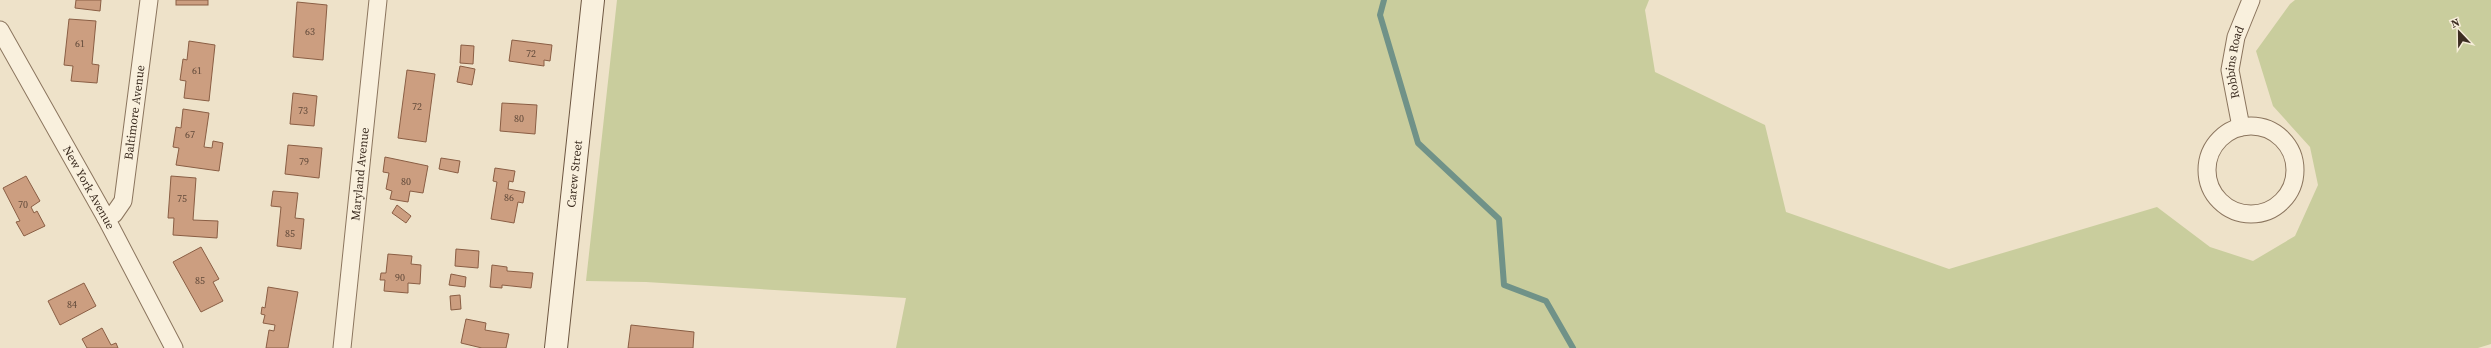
<svg xmlns="http://www.w3.org/2000/svg" width="2491" height="348" font-family="'Source Serif 4',serif">
  <style>
    .green { fill: #c9cd9d }
    .lines { fill: none; stroke-linecap: round; stroke-linejoin: round }
    .stream { stroke: #709288; stroke-width: 6 }
    .building { fill: #cc9e80; stroke: #8a5e44 }
    .street-casing { stroke: #8b755e; stroke-width: 19 }
    .secondary-casing { stroke: #6d5641; stroke-width: 24 }
    .street { stroke: #f9f0dd; stroke-width: 17 }
    .secondary { stroke: #f9f0dd; stroke-width: 22 }
    .labels { text-anchor: middle; stroke-width: 3; stroke-linejoin: round; paint-order: stroke }
    .number-label { font-size: 10px; fill: #604939 }
    .street-label { font-size: 12px; fill: #3c2d21; stroke: #f6edd9 }
  </style>
  <rect width="100%" height="100%" fill="#eee2c9"/>
  <polygon class="green" points="617,0 1649,0 1645,10 1655,72 1765,125 1786,212 1949,269 2157,207 2210,247 2253,261 2295,236 2318,185 2310,147 2273,106 2256,51 2290,4 2295,0 2491,0 2491,344 2478,348 896,348 906,298 646,282 586,281"/>
  <g class="lines">
    <polyline class="stream" points="1384,0 1380,15 1418,143 1499,219 1504,285 1546,301 1573,348"/>
  </g>
  <g class="building">
    <polygon points="76,0 101,0 100,11 75,8"/>
    <rect x="176" y="0" width="32" height="5"/>
    <polygon points="297,2 327,5 323,60 293,57"/>
    <polygon points="69,19 96,21 92,64 99,65 97,83 71,81 73,66 64,65"/>
    <polygon points="512,40 552,45 550,61 544,60 544,66 509,61"/>
    <polygon points="189,41 215,45 209,101 184,98 186,81 180,80 183,59 187,60"/>
    <polygon points="461,45 474,46 473,64 460,63"/>
    <polygon points="460,66 475,69 472,85 457,82"/>
    <polygon points="407,70 435,74 426,142 398,138"/>
    <polygon points="293,93 317,96 314,126 290,124"/>
    <polygon points="502,103 537,105 535,134 500,131"/>
    <polygon points="183,109 209,113 204,147 212,148 213,141 223,143 219,171 176,165 179,148 173,147 176,127 181,128"/>
    <polygon points="288,145 322,148 319,178 285,174"/>
    <polygon points="385,157 428,166 423,193 410,191 408,202 390,199 392,191 386,189 389,173 383,172"/>
    <polygon points="441,158 460,161 458,173 439,169"/>
    <polygon points="495,168 515,171 513,182 509,181 508,189 525,192 523,203 518,202 514,223 491,219 497,182 493,181"/>
    <polygon points="26,176 40,201 31,207 34,213 37,211 45,226 24,236 16,222 20,221 3,188"/>
    <polygon points="171,176 196,178 193,220 218,221 217,238 173,235 174,218 168,218"/>
    <polygon points="273,191 298,193 295,218 304,219 301,249 277,246 281,207 271,206"/>
    <polygon points="397,205 411,216 406,223 392,213"/>
    <polygon points="201,247 219,279 213,282 223,301 201,312 173,262"/>
    <polygon points="456,249 479,251 478,268 455,266"/>
    <polygon points="388,254 412,256 411,264 421,265 420,284 408,283 408,293 384,291 385,280 380,280 381,273 386,273"/>
    <polygon points="492,265 507,267 507,271 533,273 531,288 502,285 502,288 490,287"/>
    <polygon points="451,274 466,277 465,287 449,285"/>
    <polygon points="84,283 96,306 60,325 48,301"/>
    <polygon points="268,287 298,292 288,348 266,348 269,330 274,331 275,325 263,323 265,315 261,314 262,307 265,308"/>
    <polygon points="460,295 461,309 451,310 450,296"/>
    <polygon points="466,319 486,323 485,330 509,334 506,348 482,348 461,343"/>
    <polygon points="631,325 694,332 693,348 628,348"/>
    <polygon points="102,328 111,345 116,343 118,348 87,348 82,339"/>
  </g>
  <g class="lines">
    <defs>
      <g id="street">
        <path id="s1" d="M 0,30 L 106,218 L 174,348"/>
        <circle cx="2251" cy="170" r="44"/>
        <path id="s2" d="M 2241,127 L 2230,70 L 2236,37 L 2251,0"/>
        <path id="s3" d="M 106,218 L 114,214 L 123,201 L 149,0"/>
        <path id="s4" d="M 342,348 L 378,0"/>
      </g>
      <g id="secondary">
        <path id="s5" d="M 556,348 L 593,0"/>
      </g>
    </defs>
    <use href="#street" class="street-casing"/>
    <use href="#secondary" class="secondary-casing"/>
    <use href="#street" class="street"/>
    <use href="#secondary" class="secondary"/>
  </g>
  <g class="labels">
    <g class="number-label">
      <text x="310" y="35">63</text>
      <text x="80" y="47">61</text>
      <text x="531" y="57">72</text>
      <text x="197" y="74">61</text>
      <text x="417" y="110">72</text>
      <text x="303" y="114">73</text>
      <text x="519" y="122">80</text>
      <text x="190" y="138">67</text>
      <text x="304" y="165">79</text>
      <text x="406" y="185">80</text>
      <text x="509" y="201">86</text>
      <text x="182" y="202">75</text>
      <text x="23" y="208">70</text>
      <text x="290" y="237">85</text>
      <text x="400" y="281">90</text>
      <text x="200" y="284">85</text>
      <text x="72" y="308">84</text>
    </g>
    <g class="street-label">
      <text dy="4" stroke="none"><textPath href="#s2" startOffset="66">Robbins Road</textPath></text>
      <text dy="4" stroke="none"><textPath href="#s3" startOffset="114">Baltimore Avenue</textPath></text>
      <text dy="4" stroke="none"><textPath href="#s4" startOffset="175">Maryland Avenue</textPath></text>
      <text dy="4" stroke="none"><textPath href="#s5" startOffset="175">Carew Street</textPath></text>
      <text dy="4" stroke="none"><textPath href="#s1" startOffset="181">New York Avenue</textPath></text>
    </g>
  </g>
  <g transform="translate(2459 32) rotate(338)" stroke="#f6edd9" stroke-width="3" paint-order="stroke">
  <path d="M0-3L7 15L0 10L-7 15Z" fill="#3c2d21"/>
  <text y="-6" font-size="11" font-weight="bold" text-anchor="middle" fill="#3c2d21">N</text>
  </g>
</svg>
